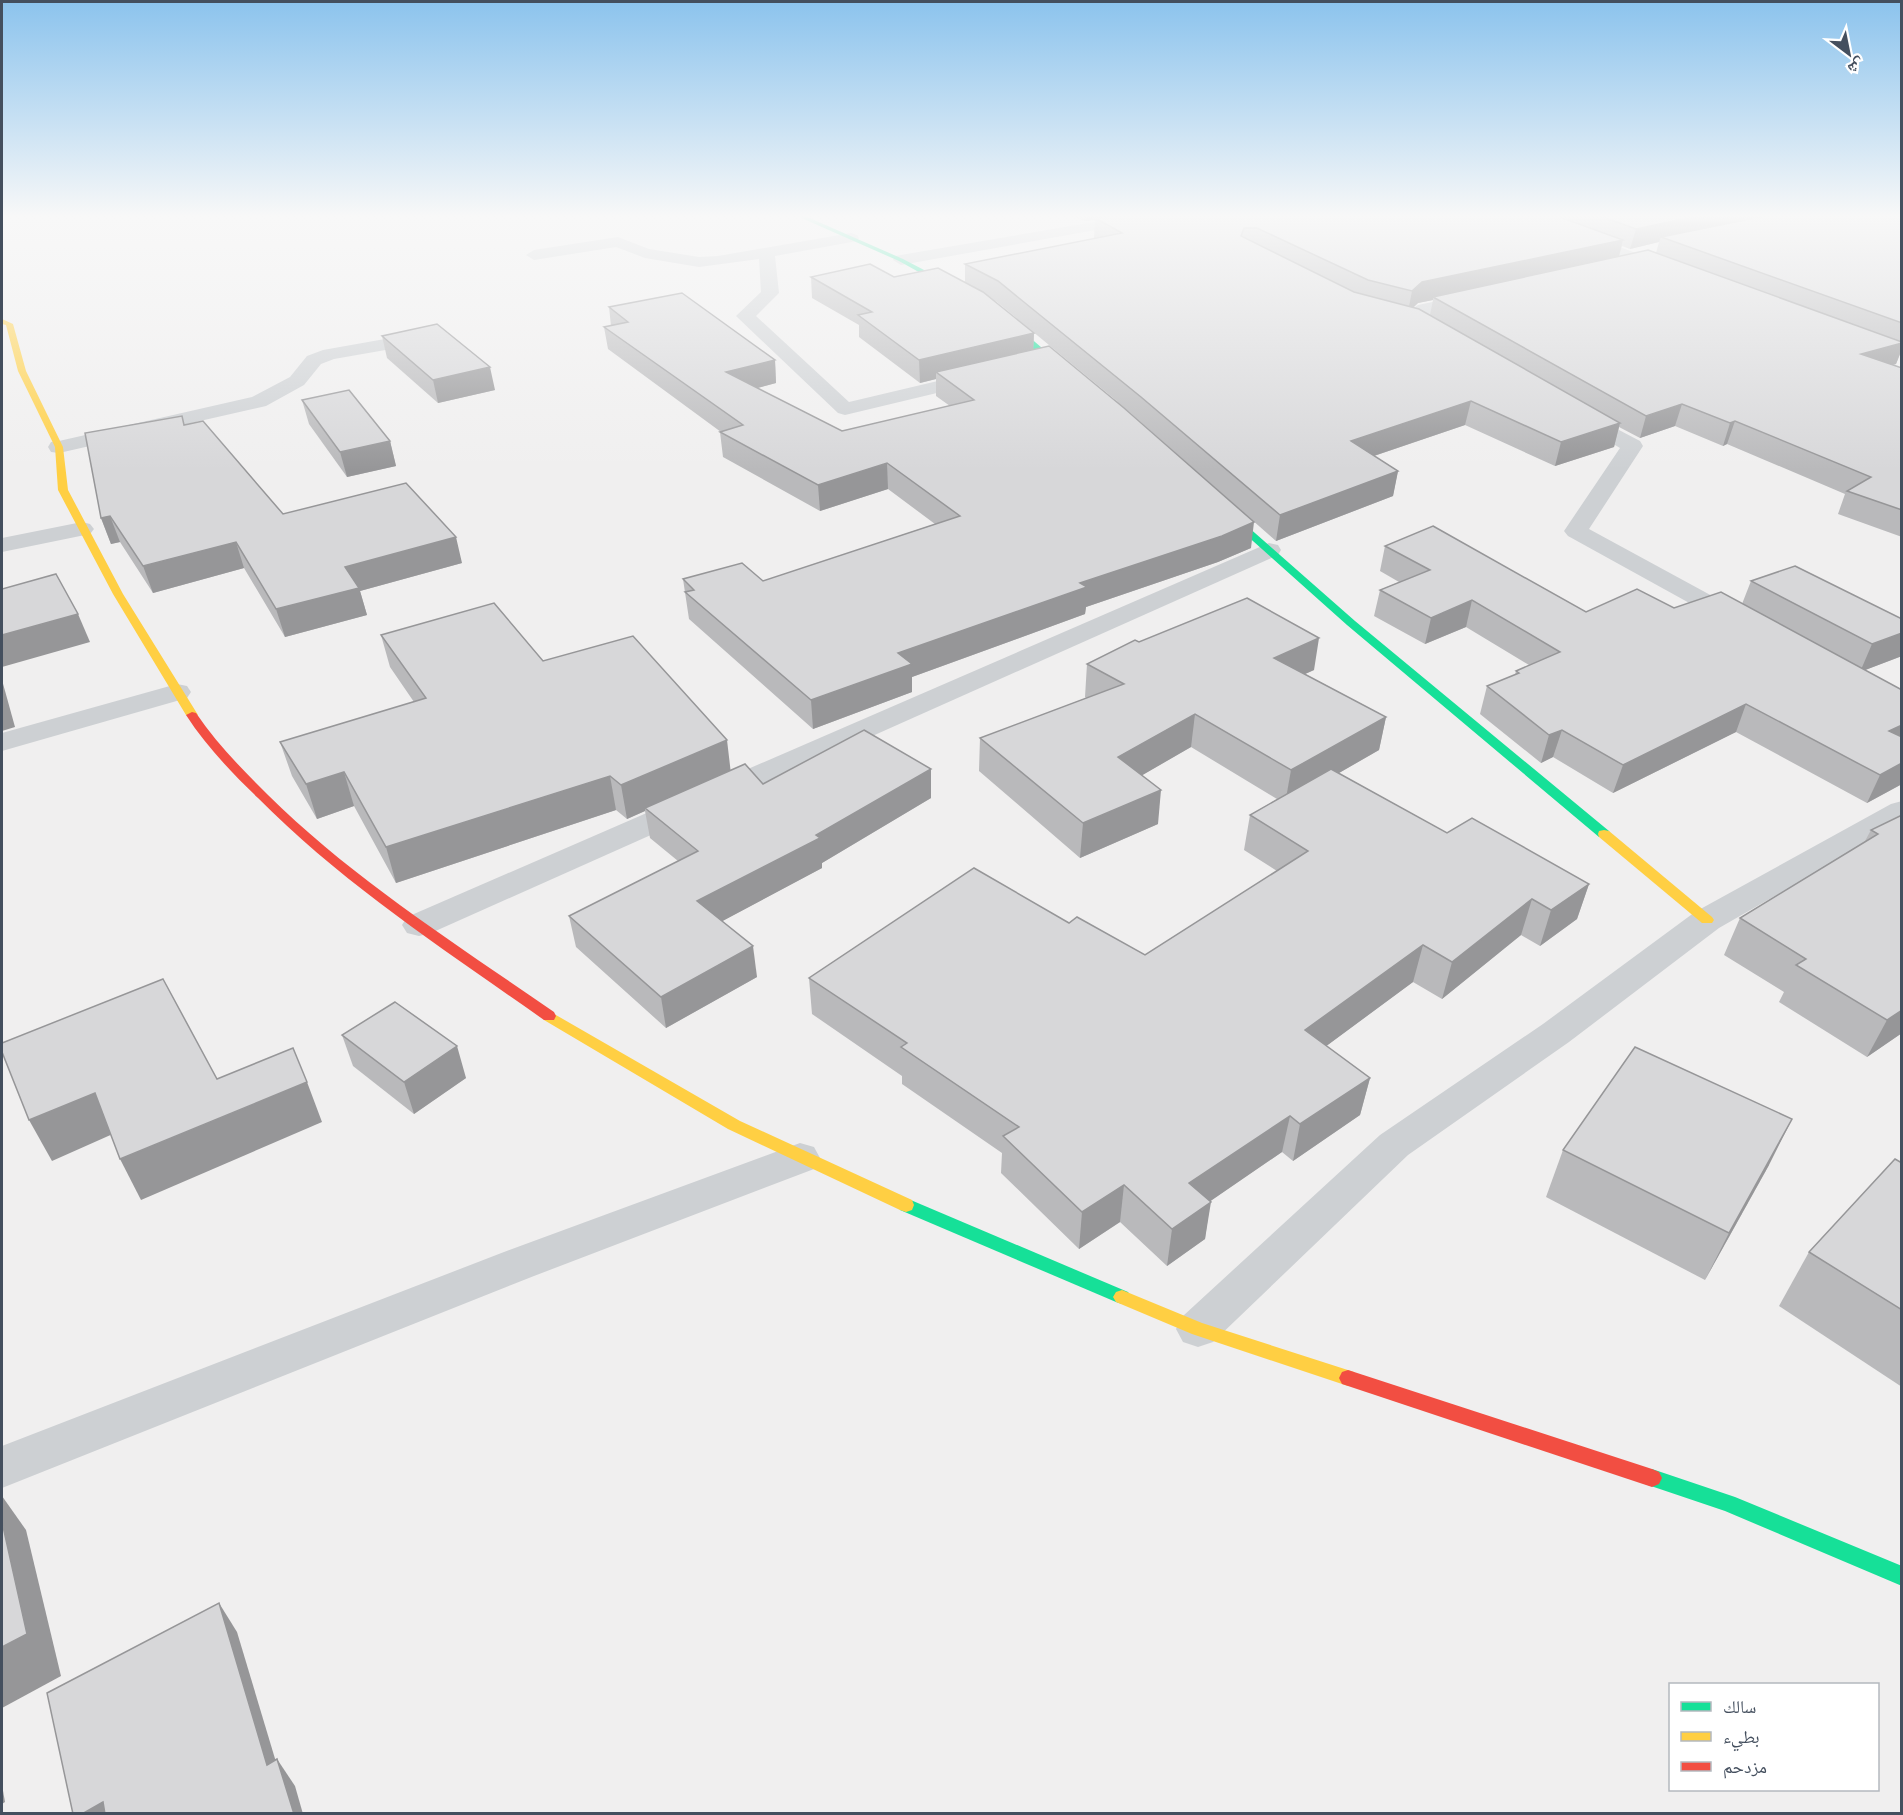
<svg xmlns="http://www.w3.org/2000/svg" width="1903" height="1815" font-family="Arial,'Noto Naskh Arabic',sans-serif">
  <style>
    .lines { fill: none; stroke-linecap: round; stroke-linejoin: round }
    .street { fill: #cdd0d3; fill-rule: evenodd }
    .fast { fill: #16e098; fill-rule: evenodd }
    .slow { fill: #ffcf43; fill-rule: evenodd }
    .jam { fill: #f24e42; fill-rule: evenodd }
    .wall { fill: #b9b9bb; fill-rule: evenodd }
    .shaded-wall { fill: #969698 }
    .building { fill: #d7d7d9; stroke: #969698; stroke-width: 1.5 }
  </style>
  <rect width="100%" height="100%" fill="#f0efef"/>
  <g class="lines">
    <g class="street">
      <polygon points="1129,216 1159,216 1157,219 901,265 893,260 895,256"/>
      <polygon points="1513,216 1535,216 1674,267 1677,271 1674,275 1662,275 1515,219"/>
      <polygon points="851,233 857,235 859,238 857,241 775,256 779,293 756,316 849,402 980,371 987,373 990,377 987,381 845,415 838,413 736,316 761,292 759,259 699,267 645,258 616,247 534,260 526,255 534,250 618,237 649,249 699,257 718,256"/>
      <polygon points="1475,293 1484,298 1481,302 1427,315 1451,333 1453,337 1451,341 1437,341 1408,319 1412,309 1418,305"/>
      <polygon points="430,331 439,337 437,341 334,359 321,364 304,385 266,406 59,453 51,452 48,447 51,442 59,441 252,397 290,377 307,356 323,350"/>
      <polygon points="1577,408 1640,441 1643,446 1589,529 1749,616 1753,621 1749,626 1740,629 1731,626 1568,536 1564,531 1620,448 1570,418 1567,414 1570,410"/>
      <polygon points="82,522 90,524 94,529 90,534 2,552 2,538"/>
      <polygon points="1269,543 1278,545 1281,550 1278,555 431,933 419,936 407,933 402,925 407,917"/>
      <polygon points="177,684 187,686 191,692 187,698 2,751 2,733"/>
      <polygon points="1902,801 1902,823 1719,928 1569,1042 1408,1155 1213,1342 1198,1347 1183,1342 1176,1329 1183,1316 1380,1135 1543,1024 1695,912 1891,804"/>
      <polygon points="800,1143 814,1147 820,1158 814,1169 534,1276 2,1488 2,1446 504,1252"/>
    </g>
    <g class="fast">
      <polygon points="797,216 805,216 903,259 993,306 1076,377 1069,379 987,310 899,261"/>
      <polygon points="1216,504 1222,504 1355,621 1609,831 1610,834 1609,837 1599,837 1347,625 1216,508"/>
      <polygon points="906,1198 1128,1292 1131,1297 1128,1302 1122,1304 1116,1302 900,1210 898,1205 900,1200"/>
      <polygon points="1652,1469 1735,1497 1902,1566 1902,1586 1725,1511 1645,1484 1642,1478 1645,1472"/>
    </g>
    <g class="slow">
      <polygon points="2,319 13,324 26,371 63,447 68,490 123,594 198,715 196,717 192,718 186,715 113,594 58,490 55,447 18,371 6,325 2,324"/>
      <polygon points="1604,830 1609,831 1712,917 1714,920 1712,923 1702,923 1599,837 1598,834 1599,831"/>
      <polygon points="549,1011 740,1121 912,1200 914,1205 912,1210 906,1212 900,1210 728,1129 544,1020 542,1016 544,1012"/>
      <polygon points="1122,1290 1202,1323 1354,1372 1357,1378 1354,1384 1348,1386 1192,1334 1116,1302 1113,1297 1116,1292"/>
    </g>
    <g class="jam">
      <path d="M 192,712 L 196,713 C 216,743 242,769 268,795 C 353,879 456,944 554,1012 L 556,1016 L 554,1020 L 544,1020 C 445,950 343,884 258,798 C 232,773 206,746 186,715 Z"/>
      <polygon points="1348,1370 1652,1469 1659,1472 1662,1478 1659,1484 1652,1487 1348,1386 1342,1384 1339,1378 1342,1372"/>
    </g>
  </g>
  <g class="wall">
    <path d="M 1072,216 L 1902,216 L 1902,349 L 1896,364 L 1892,365 L 1902,368 L 1902,537 L 1838,514 L 1845,494 L 1727,444 L 1723,446 L 1675,426 L 1640,438 L 1619,427 L 1614,447 L 1555,466 L 1465,425 L 1374,456 L 1398,471 L 1393,496 L 1276,541 L 1126,409 L 1251,548 L 1218,562 L 1086,607 L 1085,614 L 912,677 L 912,692 L 813,729 L 689,619 L 683,579 L 763,581 L 935,524 L 888,489 L 820,511 L 723,457 L 720,432 L 721,432 L 608,349 L 604,327 L 611,326 L 609,307 L 775,360 L 776,383 L 757,388 L 842,431 L 950,406 L 936,396 L 936,379 L 920,383 L 859,337 L 859,325 L 812,298 L 811,277 L 894,277 L 965,283 L 965,264 L 1095,239 L 1094,238 L 1095,220 L 1084,221 ZM 1659,242 L 1656,253 L 1619,256 L 1622,246 L 1630,249 ZM 992,299 L 997,302 L 1118,402 L 1033,350 L 1034,333 ZM 1433,300 L 1430,315 L 1413,308 L 1418,303 Z"/>
    <polygon points="382,336 495,390 438,403 387,358"/>
    <polygon points="302,400 390,441 396,466 347,477 309,424"/>
    <polygon points="184,425 283,514 462,563 360,591 367,615 285,637 244,568 153,593 120,542 111,544 101,518"/>
    <polygon points="1385,546 1586,612 1742,604 1751,581 1902,619 1902,656 1865,670 1902,690 1902,784 1867,803 1736,732 1613,793 1553,757 1541,763 1480,714 1487,686 1515,675 1516,671 1529,665 1466,627 1425,644 1374,616 1380,590 1399,582 1380,571"/>
    <polygon points="381,635 543,661 730,771 763,784 931,769 931,798 822,863 822,868 722,921 757,977 666,1028 576,947 569,916 678,861 650,838 645,811 627,819 616,810 396,883 354,806 317,819 292,776 280,742 414,702 390,667"/>
    <polygon points="1139,642 1314,670 1305,674 1386,717 1379,750 1339,773 1447,833 1589,884 1577,919 1540,946 1521,935 1442,999 1413,982 1326,1046 1370,1078 1360,1115 1293,1161 1282,1152 1210,1201 1205,1239 1167,1266 1120,1222 1079,1249 1001,1173 1002,1153 902,1084 902,1076 812,1014 809,978 1069,923 1145,955 1277,871 1244,850 1250,815 1277,799 1191,747 1142,775 1158,824 1080,858 979,771 980,738 1086,698 1085,697 1087,664"/>
    <polygon points="1902,815 1902,1033 1867,1057 1779,1002 1784,992 1724,955 1740,918 1865,841 1871,830"/>
    <polygon points="342,1035 466,1078 414,1114 353,1066"/>
    <polygon points="1563,1150 1769,1165 1705,1280 1546,1197"/>
    <polygon points="1902,1163 1902,1387 1779,1306 1809,1252"/>
  </g>
  <g class="shaded-wall">
    <polygon points="1084,216 1105,216 1105,218 1095,218 1095,220 1084,221"/>
    <polygon points="1697,216 1784,216 1661,237 1659,242 1630,249 1636,229"/>
    <polygon points="1623,240 1618,260 1433,297 1433,300 1418,303 1408,312 1412,291 1422,282"/>
    <polygon points="1034,333 1033,356 936,372 936,379 920,383 919,360"/>
    <polygon points="1902,343 1902,349 1896,364 1853,375 1861,354"/>
    <polygon points="775,360 776,383 728,396 726,372"/>
    <polygon points="490,367 495,390 438,403 433,380"/>
    <polygon points="1471,401 1465,425 1347,465 1351,441"/>
    <polygon points="1682,404 1675,426 1640,438 1646,416"/>
    <polygon points="1735,421 1727,444 1723,446 1730,423"/>
    <polygon points="1620,423 1614,447 1555,466 1561,442"/>
    <polygon points="390,441 396,466 347,477 340,452"/>
    <polygon points="887,463 888,489 820,511 818,485"/>
    <polygon points="1398,471 1393,496 1276,541 1280,515"/>
    <polygon points="110,516 120,542 111,544 101,518"/>
    <polygon points="1254,522 1251,548 1218,562 1086,607 1085,614 912,677 912,692 813,729 811,700 898,653 1080,583"/>
    <polygon points="456,537 462,563 360,591 367,615 285,637 276,609 345,567"/>
    <polygon points="236,542 244,568 153,593 143,566"/>
    <polygon points="1472,600 1466,627 1425,644 1431,618"/>
    <polygon points="78,614 90,642 2,667 2,635"/>
    <polygon points="1902,633 1902,656 1860,672 1872,644"/>
    <polygon points="1319,638 1314,670 1269,690 1274,658"/>
    <polygon points="2,680 15,727 2,731"/>
    <polygon points="1746,704 1736,732 1613,793 1623,765"/>
    <polygon points="1195,714 1191,747 1115,791 1118,757"/>
    <polygon points="1386,717 1379,750 1285,804 1291,770"/>
    <polygon points="1902,725 1902,746 1889,731"/>
    <polygon points="1562,730 1553,757 1541,763 1549,735"/>
    <polygon points="727,740 731,774 645,808 645,811 627,819 621,785"/>
    <polygon points="1902,763 1902,784 1867,803 1880,775"/>
    <polygon points="931,769 931,798 822,863 822,868 702,932 697,901 816,835"/>
    <polygon points="344,772 354,806 317,819 306,784"/>
    <polygon points="610,776 616,810 396,883 386,847"/>
    <polygon points="1161,790 1158,824 1080,858 1083,823"/>
    <polygon points="1589,884 1577,919 1540,946 1551,910"/>
    <polygon points="1532,899 1521,935 1442,999 1452,962"/>
    <polygon points="1423,945 1413,982 1298,1067 1305,1030"/>
    <polygon points="753,946 757,977 666,1028 661,997"/>
    <polygon points="1902,1010 1902,1033 1867,1057 1887,1020"/>
    <polygon points="457,1046 466,1078 414,1114 404,1082"/>
    <polygon points="1370,1078 1360,1115 1293,1161 1300,1124"/>
    <polygon points="307,1082 322,1122 141,1200 120,1159"/>
    <polygon points="95,1093 115,1133 52,1161 29,1120"/>
    <polygon points="1290,1116 1282,1152 1183,1220 1189,1183"/>
    <polygon points="1792,1119 1769,1165 1705,1280 1729,1233"/>
    <polygon points="1124,1185 1120,1222 1079,1249 1082,1212"/>
    <polygon points="1211,1202 1205,1239 1167,1266 1172,1229"/>
    <polygon points="2,1496 26,1530 61,1676 2,1708"/>
    <polygon points="219,1603 237,1632 285,1792 267,1765"/>
    <polygon points="277,1759 295,1786 303,1814 294,1814"/>
    <polygon points="2,1785 5,1802 2,1804"/>
    <polygon points="103,1802 112,1814 82,1814"/>
  </g>
  <g class="building">
    <polygon points="1109,216 1557,216 1623,240 1422,282 1412,291 1368,280 1257,228 1244,228 1241,236 1354,292 1419,309 1620,423 1561,442 1471,401 1351,441 1398,471 1280,515 1141,397 998,281 965,264 1122,233 1095,218"/>
    <polygon points="1600,216 1697,216 1636,229"/>
    <polygon points="1765,216 1902,216 1902,323 1661,237"/>
    <polygon points="1648,250 1902,342 1902,343 1861,354 1902,368 1902,510 1847,491 1871,477 1735,421 1730,423 1682,404 1646,416 1433,297"/>
    <polygon points="870,264 894,277 938,268 983,292 1034,333 919,360 858,315 872,312 811,277"/>
    <polygon points="682,293 775,360 726,372 842,431 974,400 936,372 1049,346 1124,408 1254,522 1222,536 1080,583 1087,587 898,653 912,664 811,700 685,592 694,590 683,579 742,563 763,581 960,516 887,463 818,485 720,432 743,425 604,327 628,322 609,307"/>
    <polygon points="437,324 490,367 433,380 382,336"/>
    <polygon points="349,390 390,441 340,452 302,400"/>
    <polygon points="182,416 184,425 203,421 283,514 406,483 456,537 345,567 359,588 276,609 236,542 143,566 110,516 101,518 85,433"/>
    <polygon points="1433,526 1586,612 1637,589 1674,608 1721,592 1902,690 1902,725 1889,731 1902,737 1902,763 1880,775 1746,704 1623,765 1562,730 1549,735 1487,686 1519,673 1516,671 1560,652 1472,600 1431,618 1380,590 1430,570 1385,546"/>
    <polygon points="1795,566 1902,619 1902,633 1872,644 1751,581"/>
    <polygon points="56,574 78,614 2,635 2,589"/>
    <polygon points="1247,598 1319,638 1274,658 1386,717 1291,770 1195,714 1118,757 1161,790 1083,823 980,738 1124,684 1087,664 1135,640 1139,642"/>
    <polygon points="494,603 543,661 633,636 727,740 621,785 610,776 386,847 344,772 306,784 280,742 426,698 381,635"/>
    <polygon points="864,730 931,769 816,835 820,838 697,901 753,946 661,997 569,916 698,851 645,808 745,764 763,784"/>
    <polygon points="1331,769 1447,833 1472,818 1589,884 1551,910 1532,899 1452,962 1423,945 1305,1030 1370,1078 1300,1124 1290,1116 1189,1183 1211,1202 1172,1229 1124,1185 1082,1212 1003,1136 1019,1127 901,1047 907,1043 809,978 974,868 1069,923 1077,917 1145,955 1308,851 1250,815"/>
    <polygon points="1902,815 1902,1010 1887,1020 1796,965 1806,959 1740,918 1878,834 1871,830"/>
    <polygon points="163,979 217,1079 293,1048 307,1082 120,1159 95,1093 29,1120 2,1052 2,1043"/>
    <polygon points="395,1002 457,1046 404,1082 342,1035"/>
    <polygon points="1635,1047 1792,1119 1729,1233 1563,1150"/>
    <polygon points="1895,1159 1902,1163 1902,1310 1809,1252"/>
    <polygon points="2,1522 27,1634 2,1647"/>
    <polygon points="219,1603 267,1765 277,1759 294,1814 105,1814 103,1802 82,1814 73,1814 47,1693"/>
  </g>
  <linearGradient id="sky" x2="0" y2="1"><stop stop-color="#8bc3ed"/><stop offset="0.46" stop-color="#f8f8f8"/><stop offset="1" stop-color="#f8f8f8" stop-opacity="0"/></linearGradient>
  <rect width="1903" height="470" fill="url(#sky)"/>
  <rect width="1903" height="1815" fill="none" stroke="#444f5e" stroke-width="6"/>
  <rect x="1669" y="1683" width="210" height="108" fill="#ffffff" stroke="#b4b9bf" stroke-width="1.5"/>
  <rect x="1681" y="1702" width="30" height="9" fill="#16e098" stroke="#b4b9bf" stroke-width="1.5"/>
  <text x="1723" y="1713" font-size="18" fill="#444f5e">سالك</text>
  <rect x="1681" y="1732" width="30" height="9" fill="#ffcf43" stroke="#b4b9bf" stroke-width="1.5"/>
  <text x="1723" y="1743" font-size="18" fill="#444f5e">بطيء</text>
  <rect x="1681" y="1762" width="30" height="9" fill="#f24e42" stroke="#b4b9bf" stroke-width="1.5"/>
  <text x="1723" y="1773" font-size="18" fill="#444f5e">مزدحم</text>
  <g transform="translate(1849 54) rotate(148)" stroke="#ffffff" stroke-width="4.5" paint-order="stroke">
  <path d="M0-4.5L10 22L0 15L-10 22Z" fill="#444f5e"/>
  <text y="-9" font-size="16" font-weight="bold" text-anchor="middle" fill="#444f5e">ش</text>
  </g>
</svg>
